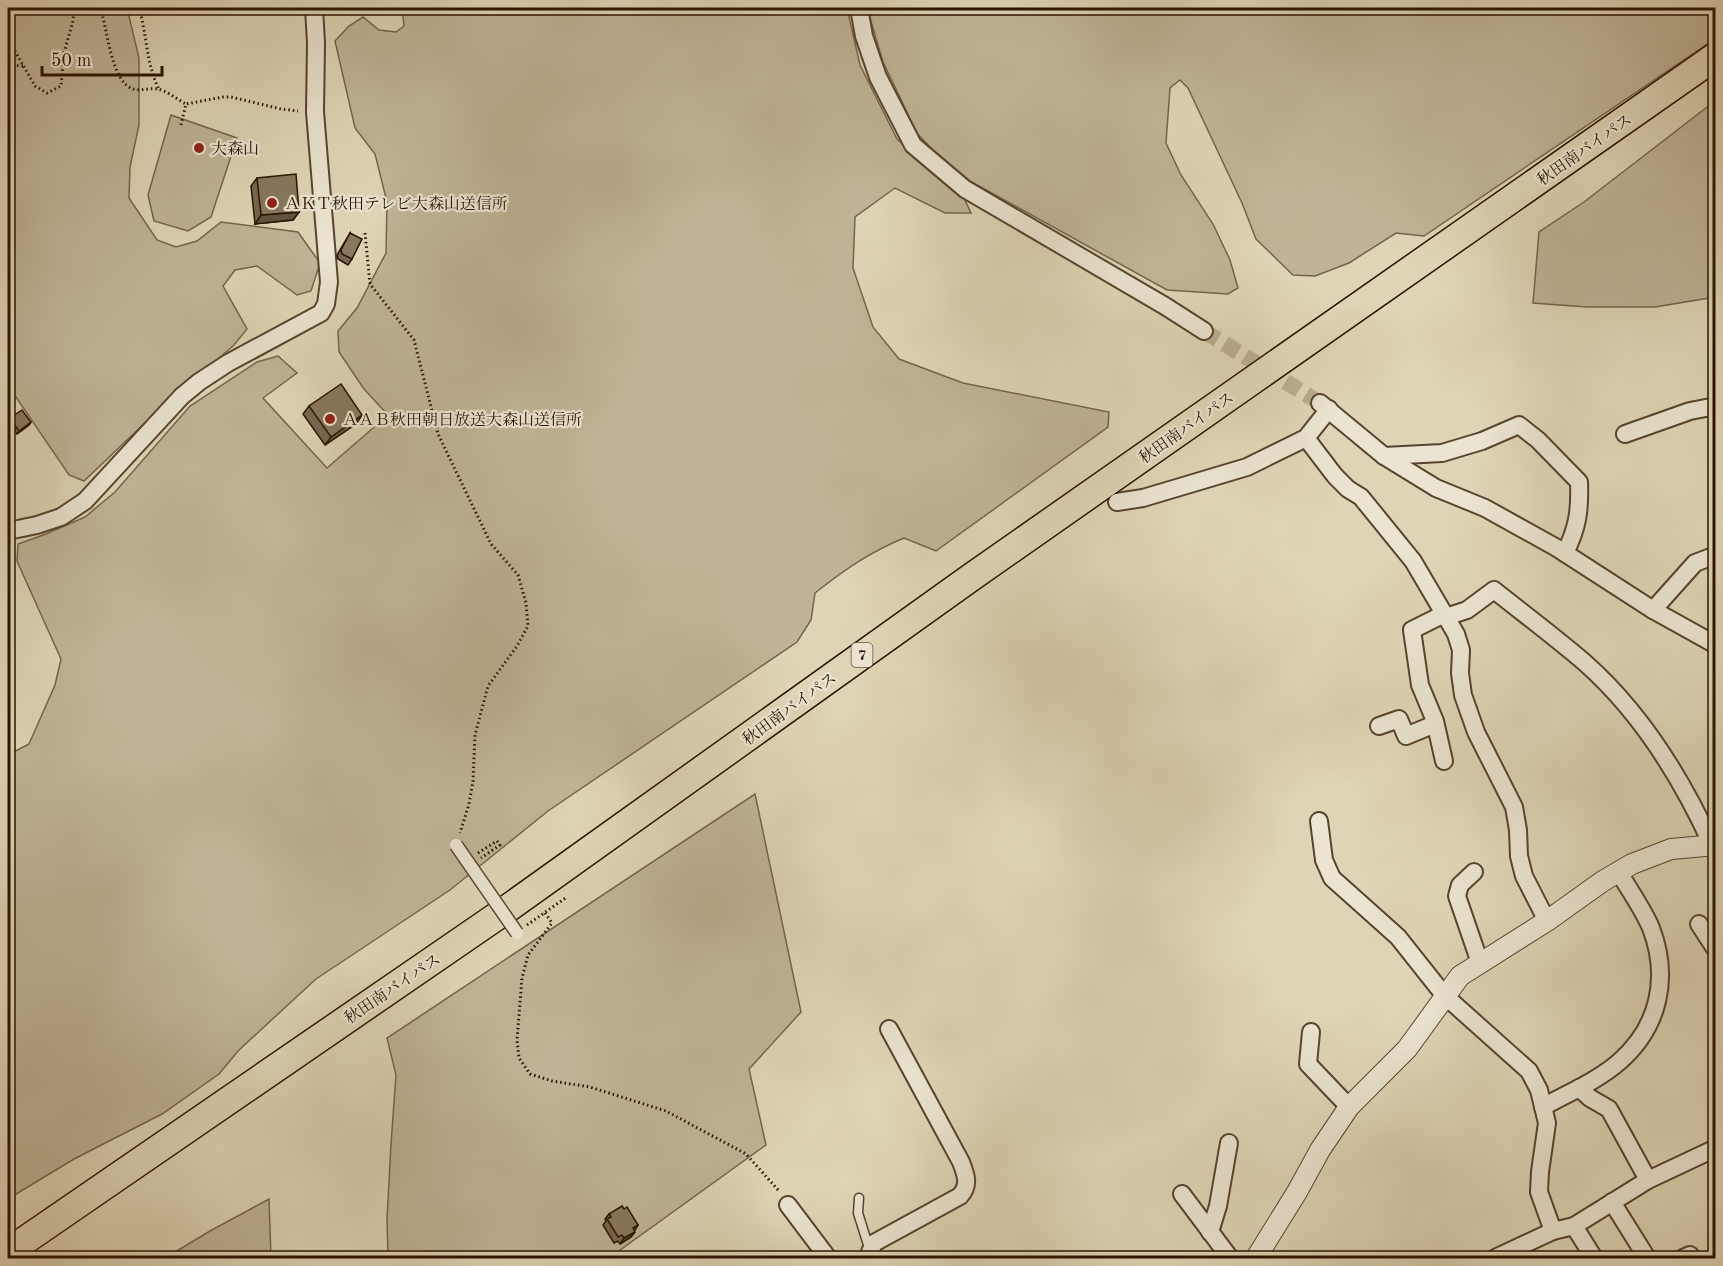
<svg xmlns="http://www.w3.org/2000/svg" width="1723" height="1266" font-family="'Old Standard TT','Noto Serif JP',serif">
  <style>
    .green { fill: #bfb497; stroke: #74644c; stroke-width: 1.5 }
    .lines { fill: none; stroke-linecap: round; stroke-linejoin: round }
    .minor-tunnel { stroke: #baae92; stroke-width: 16; stroke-dasharray: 16 8; stroke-linecap: butt }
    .service-casing { stroke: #57442e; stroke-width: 11 }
    .minor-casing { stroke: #57442e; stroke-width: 20 }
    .tertiary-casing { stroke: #57442e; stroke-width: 22 }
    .trunk-casing { stroke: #2a1300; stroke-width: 30 }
    .path { stroke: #2a1300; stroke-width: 3; stroke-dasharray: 1.5 3; stroke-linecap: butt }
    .service { stroke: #eae4d0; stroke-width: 8 }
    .minor { stroke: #eae4d0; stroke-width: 16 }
    .tertiary { stroke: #eae4d0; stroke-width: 20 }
    .trunk { stroke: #ded5b6; stroke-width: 27 }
    .pedestrian-bridge-casing { stroke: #57442e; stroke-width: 15; stroke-linecap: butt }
    .pedestrian-bridge { stroke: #eae4d0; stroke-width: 12 }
    .wall { fill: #756752; stroke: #2a1300; stroke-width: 1.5 }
    .shaded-wall { fill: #5f5442; stroke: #2a1300; stroke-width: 1.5 }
    .building { fill: #88785f; stroke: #2a1300; stroke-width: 1.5 }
    .poi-dot { fill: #8f2418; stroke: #eae4d0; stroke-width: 2 }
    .labels { text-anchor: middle; stroke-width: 4.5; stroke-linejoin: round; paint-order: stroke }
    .shield { fill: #eae4d0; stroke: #64523e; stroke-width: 1.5 }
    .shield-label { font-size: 15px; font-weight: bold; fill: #2a1300 }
    .poi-label { font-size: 16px; fill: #2a1300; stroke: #eae4d0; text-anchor: start }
    .street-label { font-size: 16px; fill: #2a1300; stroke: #eae4d0 }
  </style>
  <rect width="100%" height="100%" fill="#ded5b6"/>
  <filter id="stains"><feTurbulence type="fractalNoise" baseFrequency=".00333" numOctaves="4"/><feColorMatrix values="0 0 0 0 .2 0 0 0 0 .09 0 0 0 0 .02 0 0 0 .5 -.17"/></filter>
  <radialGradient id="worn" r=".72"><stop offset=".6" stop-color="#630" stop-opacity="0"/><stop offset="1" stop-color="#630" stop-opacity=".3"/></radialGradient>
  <g class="green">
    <polygon points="8,8 127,8 139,58 139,125 130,167 129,198 157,240 176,247 197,241 221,222 298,232 320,263 311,291 297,295 257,266 235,270 223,286 247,329 234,345 149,419 84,481 69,475 16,397 8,393"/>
    <path d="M 402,8 L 847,8 L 860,65 L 897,139 L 963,196 L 971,213 L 945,213 L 895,188 L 855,217 L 853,268 L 873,327 L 899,359 L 963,383 L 1109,412 L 1108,427 L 936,551 L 904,538 C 870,552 844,570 815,593 L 811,620 L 797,642 L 548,811 L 450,890 L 316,979 L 239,1050 L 219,1074 L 162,1114 L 74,1159 L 8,1199 L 8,755 L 29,744 L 55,685 L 61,659 L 17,561 L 18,544 L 46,534 L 85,517 L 115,492 L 190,406 L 257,362 L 278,356 L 297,373 L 263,398 L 327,468 L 388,415 L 364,389 L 339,352 L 338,331 L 357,308 L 386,253 L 387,202 L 375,154 L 355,128 L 335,41 L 349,26 L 363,17 L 379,30 L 396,32 L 404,26 Z"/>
    <polygon points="867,8 1715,8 1716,38 1424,236 1396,233 1349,263 1315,276 1293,275 1256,239 1242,203 1188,88 1180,80 1170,88 1166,143 1181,175 1213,224 1230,260 1238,288 1228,294 1167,290 952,171 917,133 883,62"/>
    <polygon points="1715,101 1715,297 1655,307 1587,307 1533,303 1539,232 1584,202"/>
    <polygon points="171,115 237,138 211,217 188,231 154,221 148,195"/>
    <polygon points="755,794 801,1012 749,1069 766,1145 609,1258 388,1258 387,1219 391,1144 396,1075 387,1038"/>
    <polygon points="269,1199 271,1258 165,1258 210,1231"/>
  </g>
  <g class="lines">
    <polyline class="minor-tunnel" points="1204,331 1320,403"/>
    <defs>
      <polyline id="service" points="859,1198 858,1213 869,1248"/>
      <g id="minor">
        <polyline points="859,8 864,36 878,77 913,145 965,189 1165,306 1204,331"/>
        <polyline points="1320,403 1384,456 1436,488 1485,508 1557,548 1653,610 1716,645"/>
        <polyline points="1625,434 1690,411 1716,406"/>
        <polyline points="1306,438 1335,476 1348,489 1361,497 1413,561 1456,634 1461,650 1460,673 1463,695 1476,732 1514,807 1518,830 1519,856 1524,876 1547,921"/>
        <path d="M 1384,456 L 1442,453 L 1482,441 L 1519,425 L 1538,440 L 1579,482 C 1580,510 1578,527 1565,553"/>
        <polyline points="1117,502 1143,498 1247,467 1306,438 1329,409"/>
        <polyline points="8,531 37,525 61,517 85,501 182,396 199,382 228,363 321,313 326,304 329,282 315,112 316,43 314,8"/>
        <polyline points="1653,610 1695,563 1716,555"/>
        <path d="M 1446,617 L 1467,610 L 1494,590 C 1524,614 1555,637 1584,662 C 1641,712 1681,777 1712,845"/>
        <polyline points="1379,726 1399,719 1406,736 1435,724"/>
        <polyline points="1444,761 1435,721 1420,685 1412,630 1444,614"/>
        <polyline points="1319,821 1324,860 1332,878 1398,937 1444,995 1529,1071 1539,1090 1547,1123 1540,1172 1539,1192 1553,1231"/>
        <polyline points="1474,872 1460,885 1457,896 1480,963"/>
        <polyline points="1699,924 1716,950"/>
        <polyline points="1311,1032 1308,1064 1349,1107"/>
        <polyline points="1579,1088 1590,1098 1609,1109 1648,1180"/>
        <path d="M 1543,1107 C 1568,1093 1597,1081 1619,1062 C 1659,1027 1670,978 1651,928 C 1643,909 1629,890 1619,872"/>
        <polyline points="1182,1194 1230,1258"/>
        <polyline points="1612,1202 1647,1258"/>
        <polyline points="788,1205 828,1258"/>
        <polyline points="1574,1226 1594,1258"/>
        <polyline points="1210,1232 1218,1206 1229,1143"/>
        <path d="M 871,1258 L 870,1252 L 874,1243 L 960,1196 C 970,1185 966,1175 961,1162 L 889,1029"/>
        <polyline points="1495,1258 1553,1231 1574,1226 1648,1180 1716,1148"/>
        <polyline points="1683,1258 1690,1255"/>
      </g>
      <polyline id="tertiary" points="1256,1258 1297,1192 1320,1150 1349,1107 1407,1049 1460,976 1547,921 1603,881 1632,864 1671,849 1716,845"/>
      <polyline id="trunk" points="8,1252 500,914 973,576 1716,56"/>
    </defs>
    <use href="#service" class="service-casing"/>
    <use href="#minor" class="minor-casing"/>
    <use href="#tertiary" class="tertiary-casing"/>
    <use href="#trunk" class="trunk-casing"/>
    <g class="path">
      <path d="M 100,8 C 108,28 110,81 133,89 C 141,91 149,88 157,89 C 166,90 178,100 186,104"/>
      <path d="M 139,8 C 147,34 146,64 159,89"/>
      <polyline points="8,39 35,86 47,93 61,86 64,53 73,21 74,8"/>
      <polyline points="8,65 23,66"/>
      <polyline points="181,125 186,104 223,97 231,97 281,109 298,111"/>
      <polyline points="365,233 370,284 414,340 438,434 491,544 518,575 526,603 528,626 517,646 488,686 475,735 473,781 469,804 460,833"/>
      <polyline points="478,853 497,841 500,845 481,858"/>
      <polyline points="545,913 552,923 528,955 522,978 517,1040 519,1058 530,1074 552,1081 590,1087 666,1111 746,1154 779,1191"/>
      <polyline points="527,925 567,897"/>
      <polyline points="631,1254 633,1258"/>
    </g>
    <use href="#service" class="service"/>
    <use href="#minor" class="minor"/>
    <use href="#tertiary" class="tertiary"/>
    <use href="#trunk" class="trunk"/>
    <defs>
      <polyline id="pedestrian-bridge" points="456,845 517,933"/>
    </defs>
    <use href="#pedestrian-bridge" class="pedestrian-bridge-casing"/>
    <use href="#pedestrian-bridge" class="pedestrian-bridge"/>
  </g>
  <g class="wall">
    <polygon points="257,178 299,212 293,220 255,224 251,186"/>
    <polygon points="350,233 352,259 348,265 338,259 337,255"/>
    <polygon points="309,406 362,415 356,424 325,445 303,414"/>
    <polygon points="10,418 31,422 29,425 17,434 8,421"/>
    <polygon points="624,1209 638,1225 631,1237 620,1244 618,1241 614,1243 603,1225 606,1221 605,1219 609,1214"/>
  </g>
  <g class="shaded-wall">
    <polygon points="299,212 293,220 255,224 261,215"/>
    <polygon points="362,415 356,424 325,445 331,437"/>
    <polygon points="31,422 29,425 17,434 19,431"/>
    <polygon points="635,1232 631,1237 620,1244 624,1238"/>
  </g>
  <g class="building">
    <polygon points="296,174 299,212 261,215 257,178"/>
    <polygon points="350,233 362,239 352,259 342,254 341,250"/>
    <polygon points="341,384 362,415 331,437 309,406"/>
    <polygon points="22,410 31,422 19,431 10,418"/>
    <polygon points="622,1206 624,1209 627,1207 638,1225 633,1228 635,1232 624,1238 622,1235 618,1237 607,1219 611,1217 609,1214"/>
  </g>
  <g class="poi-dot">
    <circle cx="199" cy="148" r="6"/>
    <circle cx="272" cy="203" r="6"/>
    <circle cx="330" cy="419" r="6"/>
  </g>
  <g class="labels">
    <rect class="shield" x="851.5" y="643" width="21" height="24" rx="4.5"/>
    <g class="shield-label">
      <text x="862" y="660">7</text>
    </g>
    <g class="poi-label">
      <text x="211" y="154">大森山</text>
      <text x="284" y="209">ＡＫＴ秋田テレビ大森山送信所</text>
      <text x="342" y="425">ＡＡＢ秋田朝日放送大森山送信所</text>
    </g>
    <g class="street-label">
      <text transform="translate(1584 149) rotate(-35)" y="6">秋田南バイパス</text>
      <text transform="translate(1186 427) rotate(-35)" y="6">秋田南バイパス</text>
      <text transform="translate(789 708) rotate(-36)" y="6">秋田南バイパス</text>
      <text transform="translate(392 988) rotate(-34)" y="6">秋田南バイパス</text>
    </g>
  </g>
  <rect width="1723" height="1266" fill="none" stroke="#ded5b6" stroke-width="30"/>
  <rect x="9" y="9" width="1705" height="1248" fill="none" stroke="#2a1300" stroke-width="3"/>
  <rect x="15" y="15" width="1693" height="1236" fill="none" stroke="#2a1300" stroke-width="1.5"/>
  <path d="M42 66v9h120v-9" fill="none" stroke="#2a1300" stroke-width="3"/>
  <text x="51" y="66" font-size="18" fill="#2a1300" stroke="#eae4d0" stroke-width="4.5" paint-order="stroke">50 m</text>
  <rect width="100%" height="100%" filter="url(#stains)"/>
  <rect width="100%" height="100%" fill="url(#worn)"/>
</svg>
